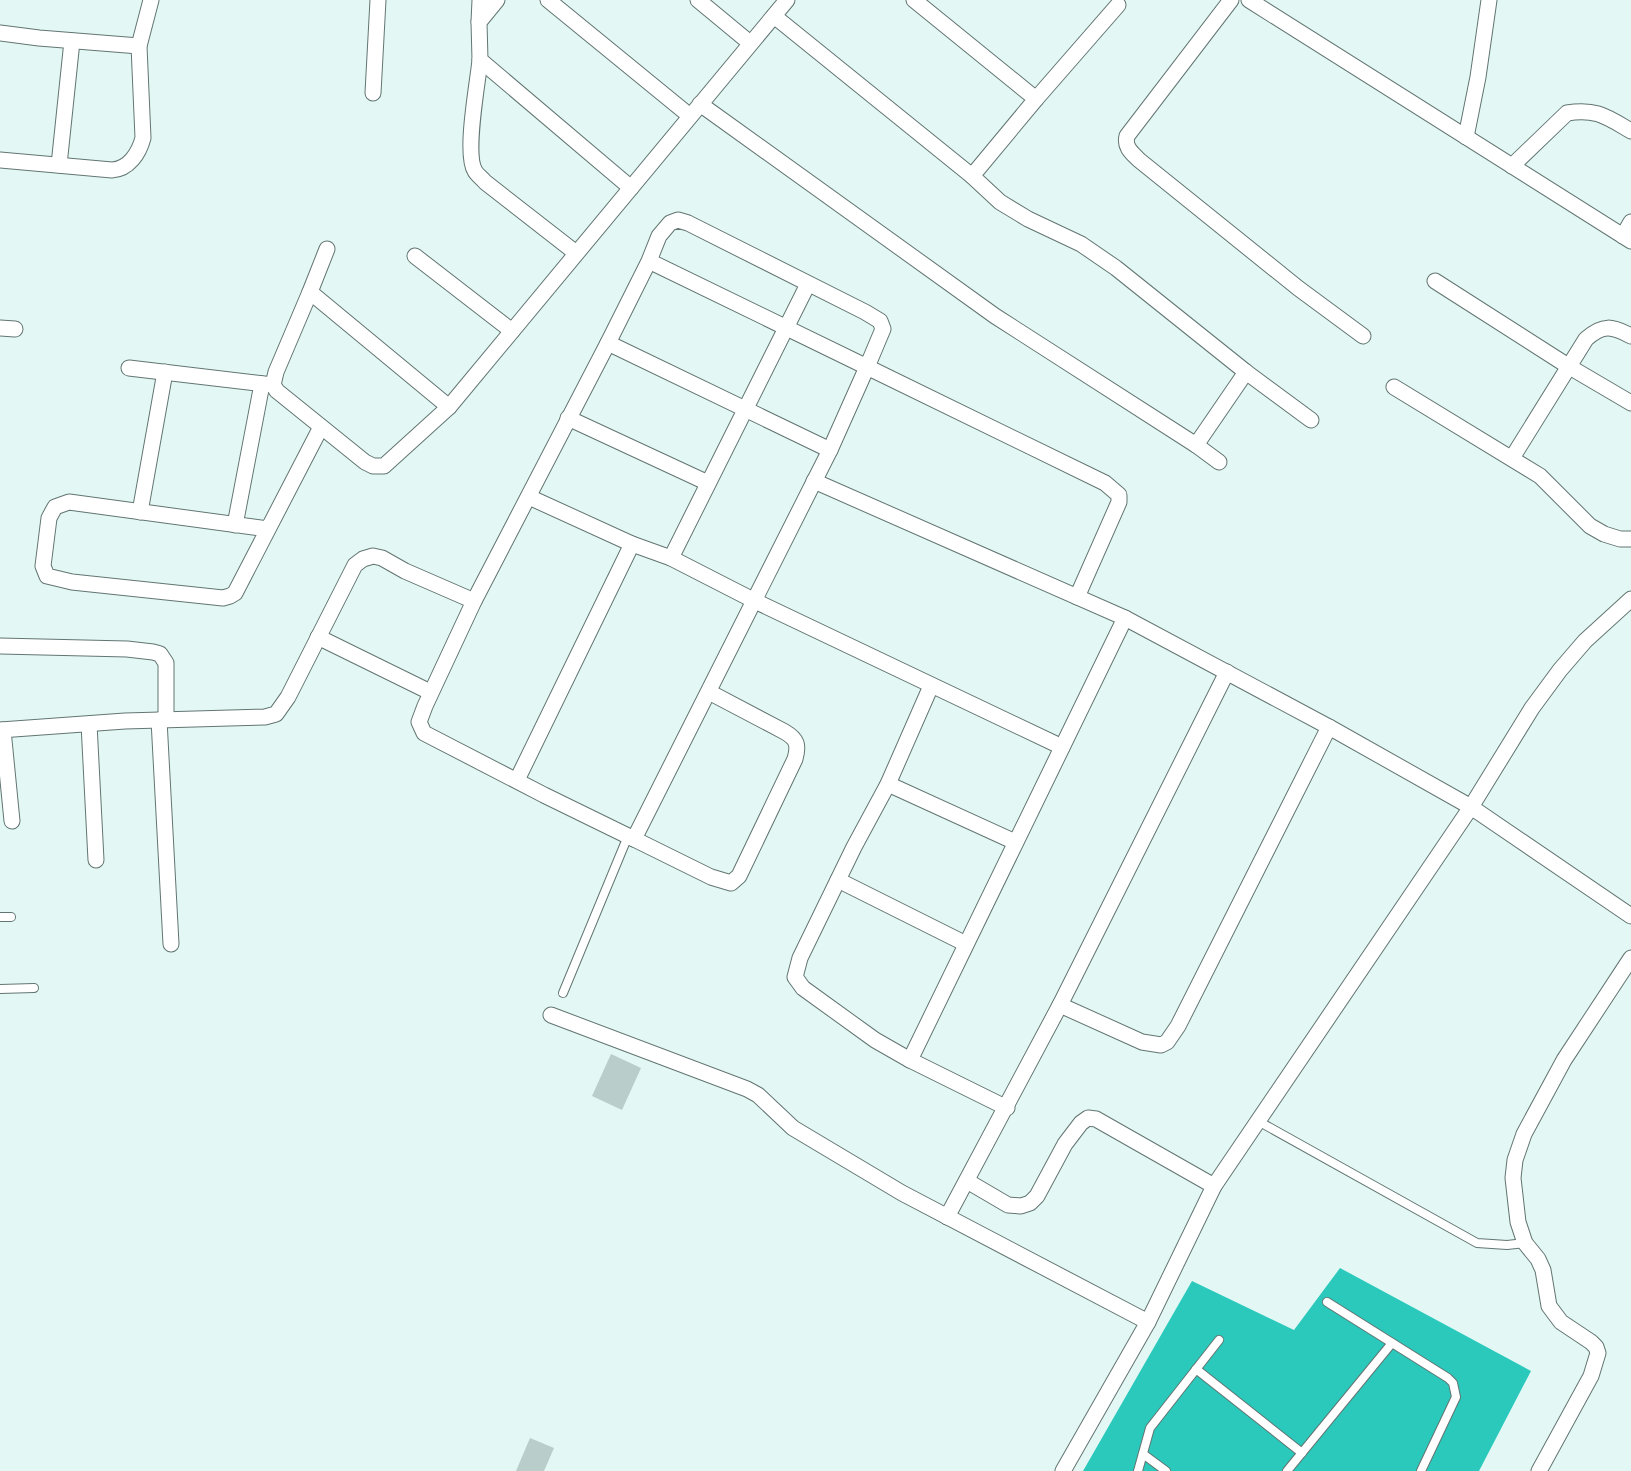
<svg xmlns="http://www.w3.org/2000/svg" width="1631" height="1471" font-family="'Fira Sans Condensed',sans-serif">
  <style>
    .forest { fill: #2ac9bc }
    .building { fill: #b9cdca }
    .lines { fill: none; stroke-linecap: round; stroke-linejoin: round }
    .lane-casing { stroke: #627572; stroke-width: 10 }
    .street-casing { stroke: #627572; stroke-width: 17 }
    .lane { stroke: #fff; stroke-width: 8 }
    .street { stroke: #fff; stroke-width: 15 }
  </style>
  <rect width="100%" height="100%" fill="#e3f8f4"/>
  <polygon class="forest" points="1340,1268 1531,1371 1479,1471 1083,1471 1192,1281 1294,1330"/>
  <g class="building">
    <polygon points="611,1054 641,1068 622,1110 592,1096"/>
    <polygon points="530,1438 554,1448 544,1471 516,1471"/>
  </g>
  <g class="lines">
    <defs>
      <g id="lane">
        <polyline points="0,917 11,917"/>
        <polyline points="0,989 34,988"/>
        <polyline points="563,993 628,836"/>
        <polyline points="1258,1121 1477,1243 1507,1245 1525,1243"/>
        <polyline points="1327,1302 1448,1378 1453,1383 1456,1397 1421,1471"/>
        <polyline points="1196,1369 1302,1453"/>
        <polyline points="1143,1454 1166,1471"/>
        <polyline points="1138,1471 1150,1428 1219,1340"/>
        <polyline points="1287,1471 1392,1343"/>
      </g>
      <g id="street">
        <polyline points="497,0 479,22 480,60 631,188"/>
        <polyline points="548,0 690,116"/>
        <polyline points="698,0 750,43"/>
        <polyline points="914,0 1036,99 972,176 1000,202 1028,219 1081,244 1116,268 1246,372 1311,420"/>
        <path d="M 1231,0 L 1127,136 C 1124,147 1132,153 1139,160 L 1298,288 L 1363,336"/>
        <polyline points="1249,0 1631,241"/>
        <polyline points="774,16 972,176"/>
        <polyline points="479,22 480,0"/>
        <polyline points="0,33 39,38 139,46"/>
        <path d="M 480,60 C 478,82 464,154 475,171 C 477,175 482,178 485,182 L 576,253"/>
        <polyline points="373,93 378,0"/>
        <polyline points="1036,99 1118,5"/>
        <polyline points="700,104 995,316 1196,445 1246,372"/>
        <polyline points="1466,137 1478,77 1489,0"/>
        <path d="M 0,160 L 112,170 C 129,169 139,153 143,138 L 139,46 L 151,0"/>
        <polyline points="59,165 72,41"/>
        <path d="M 1512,166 L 1567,113 C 1596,108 1607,117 1631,131"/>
        <polyline points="1623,236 1631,222"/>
        <polyline points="327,249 310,292 449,407"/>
        <polyline points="415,256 512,331"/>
        <polyline points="649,261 867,367 830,450 634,839 544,795 424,733 419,722 425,706 474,601 608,343 649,261 659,236 670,223 678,220 688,223 865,312 880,321 883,329 867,367 1105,483 1119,495 1119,502 1077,597"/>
        <polyline points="1435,281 1568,366 1631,403"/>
        <polyline points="310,292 276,372 273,385 277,391 365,462 373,466 384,466 449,407 787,0"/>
        <polyline points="0,328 15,329"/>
        <polyline points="608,343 830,450"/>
        <polyline points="129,368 273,385"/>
        <polyline points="1394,387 1540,476 1590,526 1604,534 1620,539 1631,539"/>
        <polyline points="568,418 708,483"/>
        <polyline points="1196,445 1219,462"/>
        <path d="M 1512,458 L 1586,339 C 1603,324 1612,326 1631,336"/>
        <polyline points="814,481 1125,618 1329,727 1471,807 1631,916"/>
        <polyline points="529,497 632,544 671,558 755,601 1062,747"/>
        <polyline points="140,512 165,372"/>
        <polyline points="235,525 262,384"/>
        <polyline points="268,529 69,502 55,507 49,518 43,566 47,576 72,582 223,598 230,596 235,593 321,427"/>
        <polyline points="671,558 808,284"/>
        <polyline points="318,637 430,692"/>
        <polyline points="0,646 127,649 153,652 160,654 166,663 166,719"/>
        <polyline points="931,686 888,784 854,847 800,958 795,977 803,988 875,1040 910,1060 1007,1108"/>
        <polyline points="159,720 171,944"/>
        <polyline points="89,724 96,860"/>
        <polyline points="0,730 125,721 265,717 276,714 288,697 355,565 363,559 373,556 382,558 405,571 474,601"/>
        <polyline points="3,730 12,821"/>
        <polyline points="517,780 632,544"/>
        <polyline points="888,784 1015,842"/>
        <path d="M 634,839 L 711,877 L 731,883 L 739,876 L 795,759 C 799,745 797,739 785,732 L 709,692"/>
        <polyline points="838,880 966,944"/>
        <polyline points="1060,1005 1142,1042 1161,1045 1167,1042 1178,1026 1329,727"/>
        <polyline points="551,1015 747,1089 758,1095 793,1128 902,1193 1148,1322"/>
        <polyline points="910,1060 1125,618"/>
        <polyline points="967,1181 1008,1205 1021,1206 1030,1203 1037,1196 1065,1144 1081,1123 1088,1118 1096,1119 1214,1186"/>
        <polyline points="947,1217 1060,1005 1227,672"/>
        <polyline points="1063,1471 1148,1322 1214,1186 1471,807 1532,708 1560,670 1585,641 1631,599"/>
        <polyline points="1539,1471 1591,1376 1598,1353 1596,1347 1591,1342 1561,1322 1549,1306 1543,1270 1538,1259 1525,1243 1518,1222 1513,1178 1515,1160 1524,1134 1564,1060 1631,958"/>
      </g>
    </defs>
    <use href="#lane" class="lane-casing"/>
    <use href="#street" class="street-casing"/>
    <use href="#lane" class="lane"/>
    <use href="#street" class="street"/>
  </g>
</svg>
